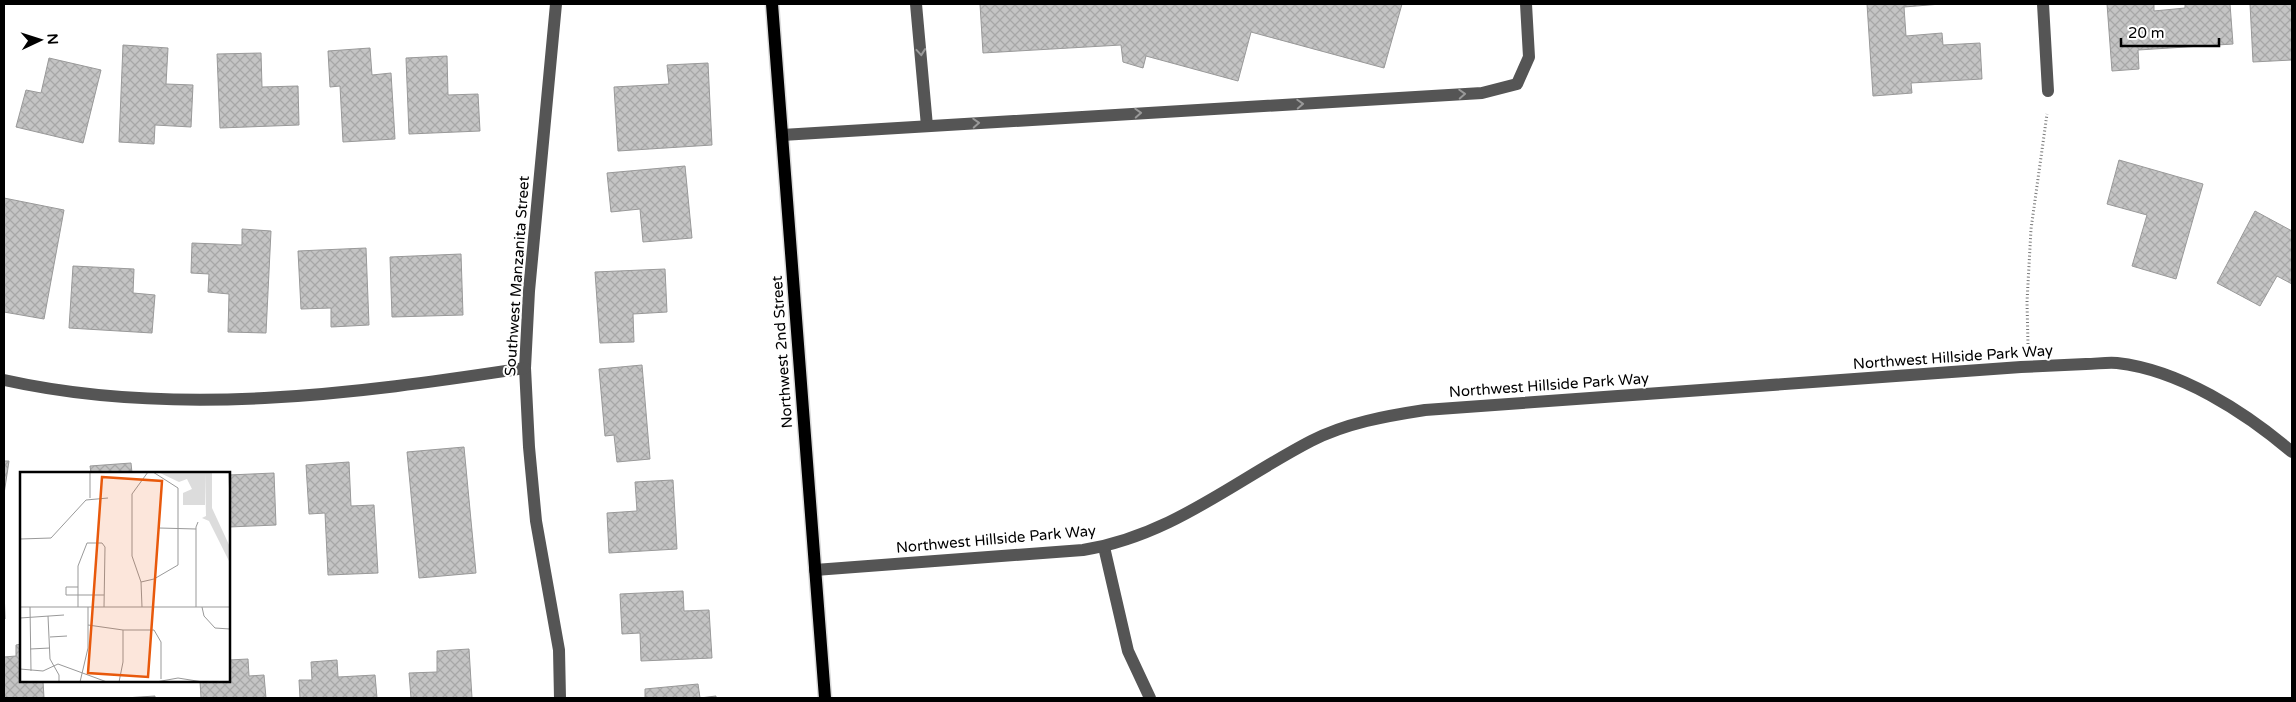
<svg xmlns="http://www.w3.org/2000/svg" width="2296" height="702" font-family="'Varela Round',sans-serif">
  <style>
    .building { fill: url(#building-cross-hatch); stroke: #999 }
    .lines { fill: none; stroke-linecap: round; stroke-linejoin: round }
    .major-casing { stroke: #dbdbdb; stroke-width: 15 }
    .path { stroke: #777; stroke-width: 3; stroke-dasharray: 1 2.5; stroke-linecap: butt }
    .minor { stroke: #555; stroke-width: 12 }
    .major { stroke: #000; stroke-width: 12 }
    .oneway { stroke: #999 }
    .labels { text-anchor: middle; stroke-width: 4; stroke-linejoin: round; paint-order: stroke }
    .street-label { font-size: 15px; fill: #000; stroke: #fff }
    .inset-road { fill: none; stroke: #999; stroke-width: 1 }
    .view { fill: #e8590c; fill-opacity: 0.15; stroke: #e8590c; stroke-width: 2.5 }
    .inset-edge { fill: none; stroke: #000; stroke-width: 2.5 }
  </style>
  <defs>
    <pattern id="building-cross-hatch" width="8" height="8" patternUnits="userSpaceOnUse" patternTransform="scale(1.25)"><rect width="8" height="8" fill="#c4c4c4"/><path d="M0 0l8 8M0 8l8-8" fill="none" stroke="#a7a7a7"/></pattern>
  </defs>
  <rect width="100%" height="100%" fill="#fff"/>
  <g class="building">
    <polygon points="980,4 1402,4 1384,68 1251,32 1238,81 1146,56 1143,68 1123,62 1121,45 983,53"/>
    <polygon points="1867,4 1941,4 1904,7 1906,36 1942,33 1943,45 1980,43 1982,79 1911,83 1912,93 1873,96"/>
    <polygon points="2107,4 2154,4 2154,11 2185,8 2185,4 2230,4 2233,44 2138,50 2139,69 2112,71"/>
    <polygon points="2250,4 2292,4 2292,60 2253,62"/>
    <polygon points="123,45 168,48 166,84 193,85 191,127 155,125 154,144 119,142"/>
    <polygon points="370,48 372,75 391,73 395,139 343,142 340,86 330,87 328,51"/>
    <polygon points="261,53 262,87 298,86 299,125 220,128 217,54"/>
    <polygon points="447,56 448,95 478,94 480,131 409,134 406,58"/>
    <polygon points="49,58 101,70 83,143 16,127 26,90 41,93"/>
    <polygon points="708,63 712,145 618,151 614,87 669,84 667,65"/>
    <polygon points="2119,160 2203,184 2176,279 2132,266 2147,215 2107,204"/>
    <polygon points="685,166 692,238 643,242 640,209 611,212 607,173"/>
    <polygon points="4,198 64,210 44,319 4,312"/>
    <polygon points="2255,211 2292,231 2292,284 2277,276 2260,306 2217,283"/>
    <polygon points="242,229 271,231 266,333 228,332 229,294 208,292 209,274 191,273 192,243 242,245"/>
    <polygon points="366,248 369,325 331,327 331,308 301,309 298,251"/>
    <polygon points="461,254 463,315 392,317 390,257"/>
    <polygon points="73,266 134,269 133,293 155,295 152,333 69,328"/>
    <polygon points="665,269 667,312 633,314 634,342 600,343 595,272"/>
    <polygon points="642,365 650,459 617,462 614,435 605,436 599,369"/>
    <polygon points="464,447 476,573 419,578 407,452"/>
    <polygon points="4,461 9,461 4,494"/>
    <polygon points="349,462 351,506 374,505 378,573 328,575 325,513 309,514 306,465"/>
    <polygon points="131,463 132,473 91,473 90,466"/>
    <polygon points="274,473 276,525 229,527 229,475"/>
    <polygon points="673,480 677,549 609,553 607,513 637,511 635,482"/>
    <polygon points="4,588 5,619 4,619"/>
    <polygon points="683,591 684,611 709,610 712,658 641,661 640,633 622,634 620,594"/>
    <polygon points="21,644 21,681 43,681 44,698 4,698 4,657 16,656 16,645"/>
    <polygon points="469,649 472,698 411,698 409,673 437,672 437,651"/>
    <polygon points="248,659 249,676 264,675 266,698 201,698 200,681 229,681 229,660"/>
    <polygon points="337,660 338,677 375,675 377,698 300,698 299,680 312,680 311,662"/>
    <polygon points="698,684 700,698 716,696 716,698 645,698 645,689"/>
    <polygon points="155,696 155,698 125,698"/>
  </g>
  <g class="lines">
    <defs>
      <polyline id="major" points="772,4 825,698"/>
    </defs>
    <use href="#major" class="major-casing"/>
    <polyline class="path" points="2028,344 2027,302 2031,229 2047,114"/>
    <g class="minor">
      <polyline points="556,4 529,291 525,368 529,447 536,521 559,650 560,698"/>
      <polyline points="916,4 927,126"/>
      <polyline points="2043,4 2048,91"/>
      <polyline points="782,135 1482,93 1517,84 1529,57 1526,4"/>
      <path d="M 4,380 C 175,418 354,394 525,368"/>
      <polyline points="1104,547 1128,651 1150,698"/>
      <path d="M 815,570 L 1083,550 C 1171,536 1234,481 1311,441 C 1346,423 1386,416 1425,410 L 2021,367 C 2043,366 2065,365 2086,364 C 2096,364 2107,362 2117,363 C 2180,370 2245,412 2292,452"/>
    </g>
    <use href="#major" class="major"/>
  </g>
  <defs><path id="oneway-chevron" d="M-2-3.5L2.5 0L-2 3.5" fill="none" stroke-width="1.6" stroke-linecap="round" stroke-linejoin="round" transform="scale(1.25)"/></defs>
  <g class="oneway">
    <use href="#oneway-chevron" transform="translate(921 52) rotate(85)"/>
    <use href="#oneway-chevron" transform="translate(1462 94) rotate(-3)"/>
    <use href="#oneway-chevron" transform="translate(1300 104) rotate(-3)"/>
    <use href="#oneway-chevron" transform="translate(1138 113) rotate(-3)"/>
    <use href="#oneway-chevron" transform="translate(976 123) rotate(-3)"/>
  </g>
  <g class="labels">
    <g class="street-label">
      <text transform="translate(517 276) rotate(-86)" y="5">Southwest Manzanita Street</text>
      <text transform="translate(782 352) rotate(-94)" y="5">Northwest 2nd Street</text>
      <text transform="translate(1953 357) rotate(-4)" y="5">Northwest Hillside Park Way</text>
      <text transform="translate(1549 385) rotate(-4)" y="5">Northwest Hillside Park Way</text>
      <text transform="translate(996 539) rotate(-5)" y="5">Northwest Hillside Park Way</text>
    </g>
  </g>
  <g transform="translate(20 472)">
    <rect width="210" height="210" fill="#fff"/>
    <path d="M 138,0 L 185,0 L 185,33 L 163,33 L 163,21 L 172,17 L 167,7 L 159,10 Z" fill="#dcdcdc"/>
    <path d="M 185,0 L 192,0 L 192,36 L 210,75 L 210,91 L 189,49 L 182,46 L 186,44 Z" fill="#dcdcdc"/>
    <path class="inset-road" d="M 209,0 L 210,32M 70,1 L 70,26M 139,56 L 176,57M 0,67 L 31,66 L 66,28 L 88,26M 121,110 L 134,107 L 158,93 L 158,16 L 133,0M 58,115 L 46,115 L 46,123 L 84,123M 0,135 L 210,135M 10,135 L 11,199M 58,135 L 58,94 L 67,71 L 82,71 L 85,75 L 84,135M 122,135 L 121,110 L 112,84 L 112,22 L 128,0M 176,135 L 176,55 L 178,50M 182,135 L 184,144 L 195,156 L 210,157M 28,144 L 30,187 L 39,203 L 39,210M 0,146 L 44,143M 68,153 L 103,158 L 134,158 L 141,170 L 141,207M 30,165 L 47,164M 10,177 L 30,176M 0,197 L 23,199 L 38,192 L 87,210M 60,210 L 68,176 L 68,135M 99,210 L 103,190 L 103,158M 136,210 L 158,206 L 183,210"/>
    <path class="view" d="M 82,5 L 142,9 L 128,205 L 68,201 Z"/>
    <rect width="210" height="210" class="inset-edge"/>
  </g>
  <rect width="2296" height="702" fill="none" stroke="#000000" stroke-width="10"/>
  <g transform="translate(40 40) rotate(86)" stroke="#ffffff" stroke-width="4" paint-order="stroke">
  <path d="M0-4L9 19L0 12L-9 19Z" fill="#000000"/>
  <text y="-8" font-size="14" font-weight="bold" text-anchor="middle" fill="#000000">N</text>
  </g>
  <path d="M2121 38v8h98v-8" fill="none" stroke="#000000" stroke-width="2.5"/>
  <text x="2128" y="38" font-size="15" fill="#000000" stroke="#ffffff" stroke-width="4" paint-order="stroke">20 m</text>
</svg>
